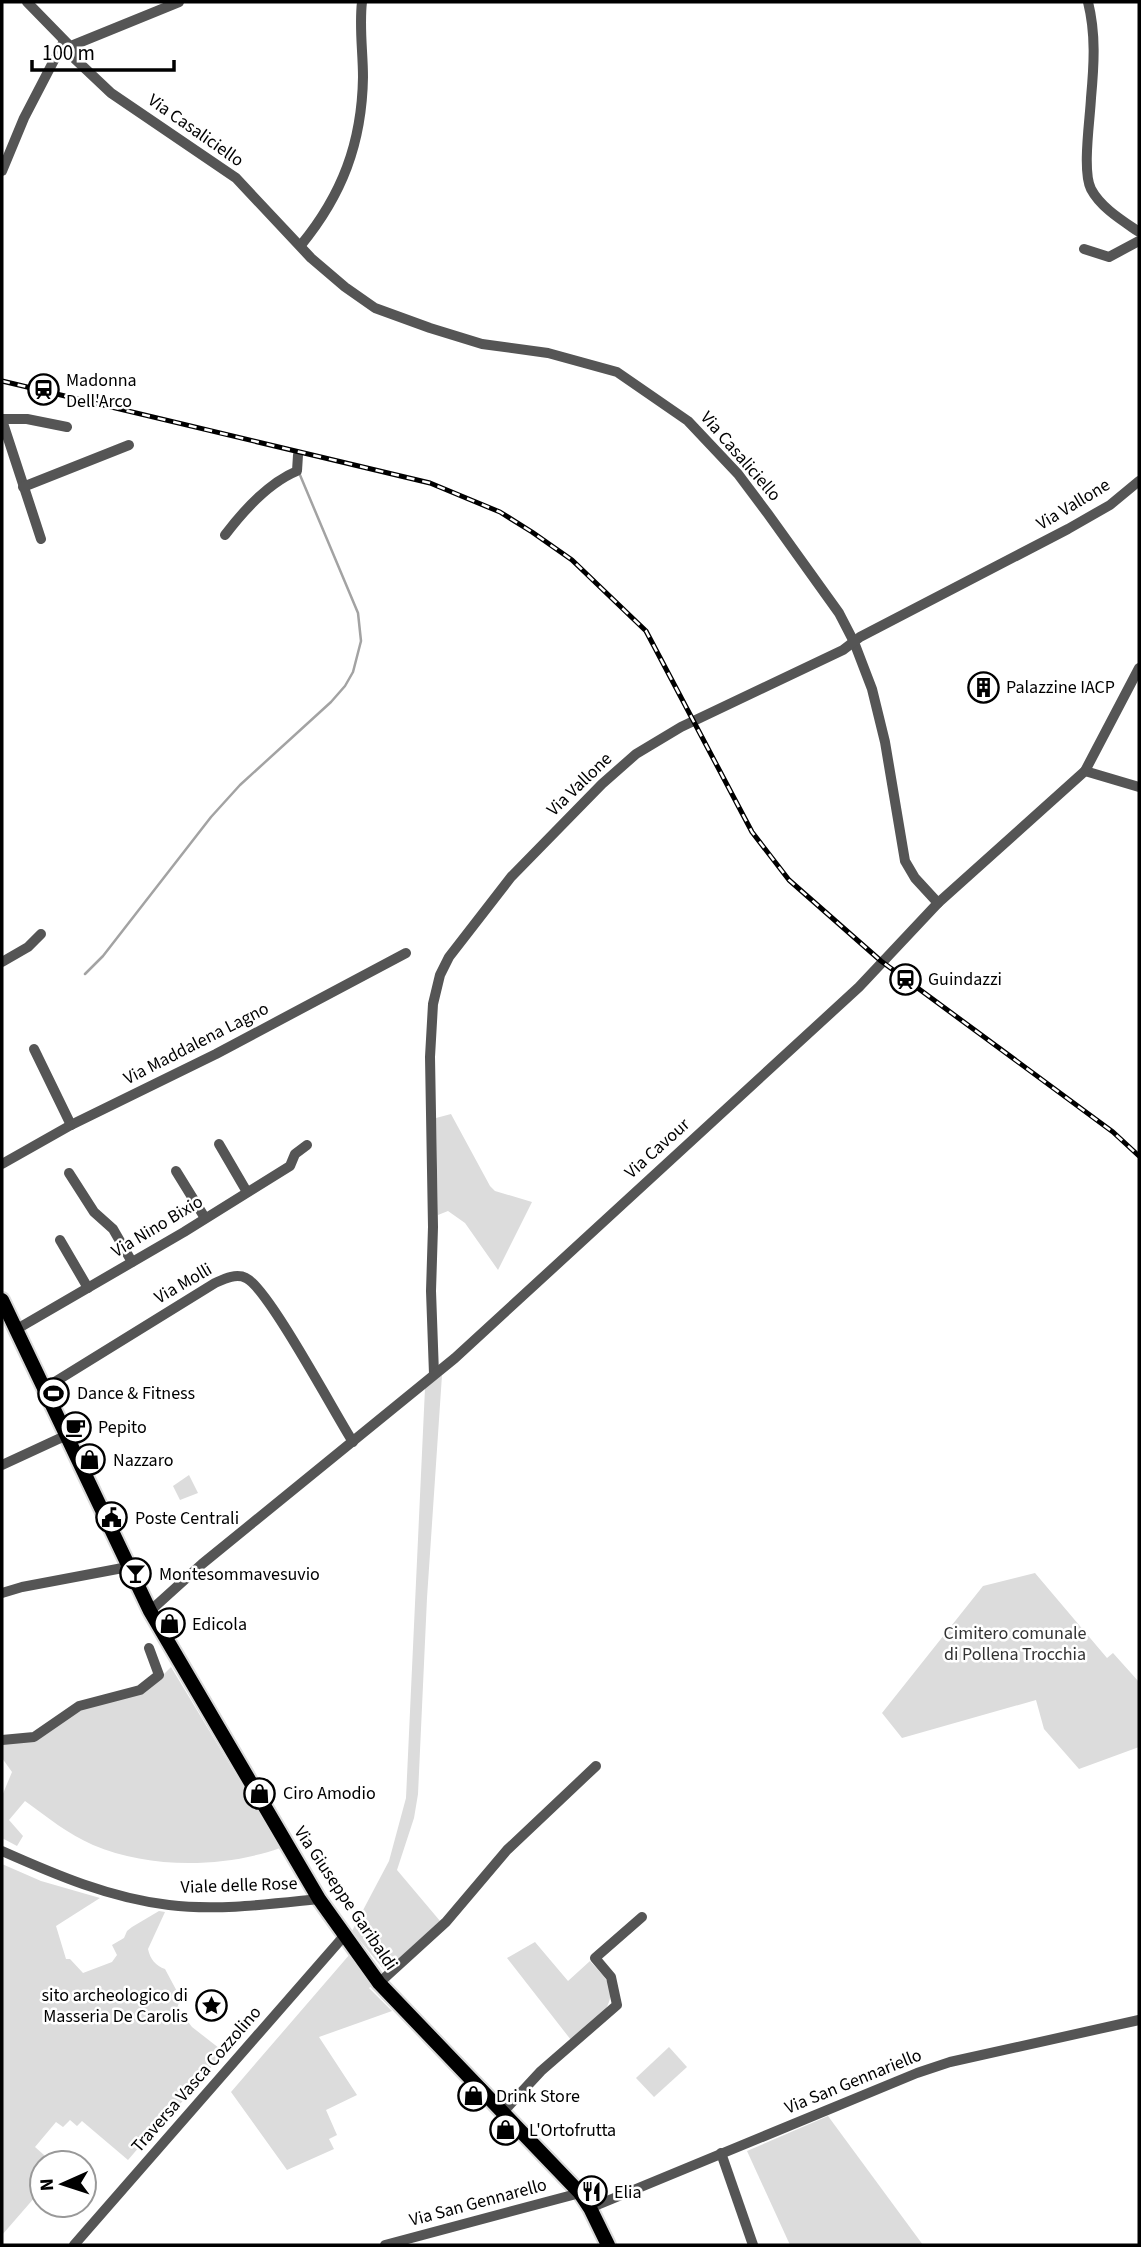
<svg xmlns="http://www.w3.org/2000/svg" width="1141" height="2247" font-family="'Source Sans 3',sans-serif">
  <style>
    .green { fill: #dcdcdc }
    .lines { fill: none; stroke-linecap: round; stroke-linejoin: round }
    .stream { stroke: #a3a3a3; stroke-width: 2.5 }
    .major-casing { stroke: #dbdbdb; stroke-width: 18 }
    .minor { stroke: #555; stroke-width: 10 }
    .major { stroke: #000; stroke-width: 14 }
    .rail-casing { stroke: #000; stroke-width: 5 }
    .rail { stroke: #fff; stroke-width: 2.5; stroke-dasharray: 8; stroke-linecap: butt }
    .labels { text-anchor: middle; stroke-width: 5; stroke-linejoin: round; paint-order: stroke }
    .street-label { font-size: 18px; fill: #000; stroke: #fff }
    .poi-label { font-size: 18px; fill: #000; stroke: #fff; text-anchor: start }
    .park-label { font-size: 18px; fill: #333; stroke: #fff }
  </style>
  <rect width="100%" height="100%" fill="#fff"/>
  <g class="green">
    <polygon points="451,1114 490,1186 495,1191 532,1202 498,1270 465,1223 448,1211 438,1215 436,1118"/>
    <polygon points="442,1375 427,1598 418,1794 414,1818 397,1870 440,1921 385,1971 352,1931 389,1861 406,1798 425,1388"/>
    <polygon points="189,1475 198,1493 180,1500 173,1486"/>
    <polygon points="1035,1573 1107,1658 1113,1653 1139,1682 1139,1747 1079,1769 1044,1729 1036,1700 902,1738 882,1713 983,1586"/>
    <path d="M 171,1667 L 280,1848 C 224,1868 149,1869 93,1845 C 68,1834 47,1817 25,1801 L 9,1820 L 23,1836 L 17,1846 L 2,1838 L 2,1796 L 12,1772 L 2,1758 L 2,1743 L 31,1741 L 85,1707 L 162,1676 Z"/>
    <path d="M 2,1864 L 41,1881 L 100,1898 L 56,1926 L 66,1959 L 70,1959 L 83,1973 L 112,1962 L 117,1955 L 112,1945 L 124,1938 L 127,1931 L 132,1927 L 159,1911 L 165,1912 L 148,1949 C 150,1959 156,1966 165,1969 L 180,1997 L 178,2006 L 185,2018 L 192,2027 L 224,2052 L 148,2142 L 140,2146 L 128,2160 L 82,2121 L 77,2126 L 70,2120 L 63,2127 L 56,2122 L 35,2147 L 53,2163 L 42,2163 L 42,2189 L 2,2235 Z"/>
    <path d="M 535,1942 L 568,1981 L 590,1961 C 596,1968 604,1975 608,1983 C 619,2010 588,2025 571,2040 L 507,1958 Z"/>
    <polygon points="350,1954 373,1985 369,1988 392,2011 319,2037 357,2095 326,2110 337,2135 329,2139 334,2149 287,2170 231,2092"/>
    <polygon points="669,2047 687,2067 654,2097 636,2078"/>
    <polygon points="828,2116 923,2245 790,2245 747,2151"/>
  </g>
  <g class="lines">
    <polyline class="stream" points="85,974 103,956 211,817 240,785 331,702 345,686 353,672 361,641 358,613 300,475"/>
    <defs>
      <polyline id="major" points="2,1300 150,1611 319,1899 379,1983 580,2193 590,2208 608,2245"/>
    </defs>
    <use href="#major" class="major-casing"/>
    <g class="minor">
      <polyline points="27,2 68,44"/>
      <path d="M 1088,2 C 1096,34 1094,65 1091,98 C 1090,120 1082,171 1091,189 C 1101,208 1123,221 1139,232"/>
      <polyline points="71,46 75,59 111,93 236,178 311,258 345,287 375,308 430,328 482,344 548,353 617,372 688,421 738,474 768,514 839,613 854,642 872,689 885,742 905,861 915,878 938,903"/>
      <polyline points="71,46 179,2"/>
      <polyline points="2,171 24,118 64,41"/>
      <path d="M 301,245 C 342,195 362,143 363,77 C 363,52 359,27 362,2"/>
      <polyline points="1084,249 1109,257 1139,241"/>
      <polyline points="2,419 27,419 67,427"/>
      <polyline points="2,420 41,539"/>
      <polyline points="23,487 129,445"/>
      <path d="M 225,535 C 244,510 268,483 297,471 L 298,455"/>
      <polyline points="1085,771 1139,787"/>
      <polyline points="2,962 28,947 41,934"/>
      <polyline points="34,1049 71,1125"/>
      <polyline points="219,1144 247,1192"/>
      <polyline points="2,1164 71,1125 216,1054 406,953"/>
      <polyline points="176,1171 205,1218"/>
      <polyline points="69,1173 94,1212 113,1229 132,1262"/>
      <polyline points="60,1240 88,1288"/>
      <polyline points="17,1329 184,1232 290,1166 295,1154 307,1145"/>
      <polyline points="434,1374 431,1291 433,1227 430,1057 433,1004 440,975 449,957 511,877 602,784 636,754 681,727 843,650 860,637 1068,529 1110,505 1139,481"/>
      <path d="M 45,1388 L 215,1283 C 224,1279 236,1273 246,1278 C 268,1288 335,1414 353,1442"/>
      <polyline points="2,1465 67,1435"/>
      <polyline points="2,1593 22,1587 128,1567"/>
      <polyline points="150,1611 202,1564 455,1358 859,987 938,903 1085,771 1139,668"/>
      <polyline points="2,1740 34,1737 79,1706 140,1690 159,1675 149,1648"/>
      <path d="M 2,1851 C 56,1875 110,1898 169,1905 C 218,1911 270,1904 319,1899"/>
      <polyline points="379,1983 446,1922 507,1850 596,1766"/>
      <polyline points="503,2112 541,2071 617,2005 611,1977 595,1958 642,1917"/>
      <polyline points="721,2153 753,2245"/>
      <polyline points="590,2208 917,2073 950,2062 1139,2020"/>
      <polyline points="74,2245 344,1936"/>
      <polyline points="385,2245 580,2193"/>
    </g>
    <use href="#major" class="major"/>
    <defs>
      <polyline id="rail" points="2,381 430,483 500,512 532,532 572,560 646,631 752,832 789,880 881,961 1113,1132 1139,1156"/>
    </defs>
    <use href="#rail" class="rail-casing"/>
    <use href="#rail" class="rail"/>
  </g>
  <defs>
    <symbol id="station-ring" viewBox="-11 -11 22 22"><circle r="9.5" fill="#fff" stroke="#000" stroke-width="1.5"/><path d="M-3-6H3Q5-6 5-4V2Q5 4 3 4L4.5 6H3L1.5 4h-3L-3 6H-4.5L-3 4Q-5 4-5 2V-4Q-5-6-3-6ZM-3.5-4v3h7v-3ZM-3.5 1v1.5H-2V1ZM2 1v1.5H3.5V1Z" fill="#000"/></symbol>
    <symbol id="building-ring" viewBox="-11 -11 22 22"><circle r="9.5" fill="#fff" stroke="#000" stroke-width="1.5"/><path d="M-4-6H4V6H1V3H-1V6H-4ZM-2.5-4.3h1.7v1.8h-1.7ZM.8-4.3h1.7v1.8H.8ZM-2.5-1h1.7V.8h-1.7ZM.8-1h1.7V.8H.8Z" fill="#000"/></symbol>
    <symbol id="stadium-ring" viewBox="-11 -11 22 22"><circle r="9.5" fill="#fff" stroke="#000" stroke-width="1.5"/><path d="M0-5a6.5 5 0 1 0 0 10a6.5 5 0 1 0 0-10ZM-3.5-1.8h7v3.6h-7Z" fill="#000"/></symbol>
    <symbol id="cafe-ring" viewBox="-11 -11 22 22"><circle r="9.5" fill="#fff" stroke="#000" stroke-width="1.5"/><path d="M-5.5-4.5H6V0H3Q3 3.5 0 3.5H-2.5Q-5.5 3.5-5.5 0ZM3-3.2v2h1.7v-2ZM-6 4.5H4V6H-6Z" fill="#000"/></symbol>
    <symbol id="shop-ring" viewBox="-11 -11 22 22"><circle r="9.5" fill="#fff" stroke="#000" stroke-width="1.5"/><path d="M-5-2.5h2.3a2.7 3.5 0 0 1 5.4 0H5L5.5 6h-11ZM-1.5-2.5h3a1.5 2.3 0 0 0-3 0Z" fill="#000"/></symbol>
    <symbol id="civic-ring" viewBox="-11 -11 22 22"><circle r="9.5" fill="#fff" stroke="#000" stroke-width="1.5"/><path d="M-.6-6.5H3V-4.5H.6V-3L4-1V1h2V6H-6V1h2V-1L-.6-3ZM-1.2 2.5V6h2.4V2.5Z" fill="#000"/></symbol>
    <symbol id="bar-ring" viewBox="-11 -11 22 22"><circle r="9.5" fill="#fff" stroke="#000" stroke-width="1.5"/><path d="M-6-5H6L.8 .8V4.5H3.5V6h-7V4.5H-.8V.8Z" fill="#000"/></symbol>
    <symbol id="sight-ring" viewBox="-11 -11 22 22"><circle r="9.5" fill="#fff" stroke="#000" stroke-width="1.5"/><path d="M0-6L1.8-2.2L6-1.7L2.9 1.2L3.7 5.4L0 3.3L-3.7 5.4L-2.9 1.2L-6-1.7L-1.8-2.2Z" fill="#000"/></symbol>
    <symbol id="restaurant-ring" viewBox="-11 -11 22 22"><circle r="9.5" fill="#fff" stroke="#000" stroke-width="1.5"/><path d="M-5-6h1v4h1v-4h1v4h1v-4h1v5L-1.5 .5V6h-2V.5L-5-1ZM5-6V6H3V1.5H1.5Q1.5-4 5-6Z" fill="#000"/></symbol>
  </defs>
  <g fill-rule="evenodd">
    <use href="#station-ring" x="26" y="372" width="35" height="35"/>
    <use href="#building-ring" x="966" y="670" width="35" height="35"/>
    <use href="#station-ring" x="888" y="962" width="35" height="35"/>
    <use href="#stadium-ring" x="36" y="1376" width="35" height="35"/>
    <use href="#cafe-ring" x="58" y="1410" width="35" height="35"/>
    <use href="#shop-ring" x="72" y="1442" width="35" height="35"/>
    <use href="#civic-ring" x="94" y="1500" width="35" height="35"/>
    <use href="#bar-ring" x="118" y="1556" width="35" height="35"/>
    <use href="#shop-ring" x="152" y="1606" width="35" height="35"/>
    <use href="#shop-ring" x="242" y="1776" width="35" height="35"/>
    <use href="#sight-ring" x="194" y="1988" width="35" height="35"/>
    <use href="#shop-ring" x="456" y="2078" width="35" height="35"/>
    <use href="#shop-ring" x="488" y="2112" width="35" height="35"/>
    <use href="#restaurant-ring" x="574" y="2174" width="35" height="35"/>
  </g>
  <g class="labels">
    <g class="street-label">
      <text transform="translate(196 130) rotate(35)" y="6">Via Casaliciello</text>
      <text transform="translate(741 456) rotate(49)" y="6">Via Casaliciello</text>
      <text transform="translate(1073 504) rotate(-31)" y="6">Via Vallone</text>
      <text transform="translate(579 784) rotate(-44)" y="6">Via Vallone</text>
      <text transform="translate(196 1043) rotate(-27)" y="6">Via Maddalena Lagno</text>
      <text transform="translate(657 1148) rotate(-42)" y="6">Via Cavour</text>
      <text transform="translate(157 1226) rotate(-31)" y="6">Via Nino Bixio</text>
      <text transform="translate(183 1283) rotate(-30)" y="6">Via Molli</text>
      <text transform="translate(239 1885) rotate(-2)" y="6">Viale delle Rose</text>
      <text transform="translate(346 1898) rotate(56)" y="6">Via Giuseppe Garibaldi</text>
      <text transform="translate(196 2079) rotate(-49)" y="6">Traversa Vasca Cozzolino</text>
      <text transform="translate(853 2081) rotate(-22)" y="6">Via San Gennariello</text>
      <text transform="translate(478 2202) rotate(-15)" y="6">Via San Gennarello</text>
    </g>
    <g class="poi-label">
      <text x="66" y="386">Madonna<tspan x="66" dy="21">Dell'Arco</tspan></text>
      <text x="1006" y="693">Palazzine IACP</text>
      <text x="928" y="985">Guindazzi</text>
      <text x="77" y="1399">Dance &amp; Fitness</text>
      <text x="98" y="1433">Pepito</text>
      <text x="113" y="1466">Nazzaro</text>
      <text x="135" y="1524">Poste Centrali</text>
      <text x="159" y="1580">Montesommavesuvio</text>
      <text x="192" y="1630">Edicola</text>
      <text x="283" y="1799">Ciro Amodio</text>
      <text x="188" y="2001" text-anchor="end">sito archeologico di<tspan x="188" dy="21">Masseria De Carolis</tspan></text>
      <text x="496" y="2102">Drink Store</text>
      <text x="529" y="2136">L'Ortofrutta</text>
      <text x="614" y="2198">Elia</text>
    </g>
    <g class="park-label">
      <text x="1015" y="1639">Cimitero comunale<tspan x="1015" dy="21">di Pollena Trocchia</tspan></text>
    </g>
  </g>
  <rect width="1141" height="2247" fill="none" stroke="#000000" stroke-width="7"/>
  <g transform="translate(63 2184) rotate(267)"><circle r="33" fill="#ffffff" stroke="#999999" stroke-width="2"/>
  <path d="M0-5L12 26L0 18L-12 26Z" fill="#000000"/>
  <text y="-10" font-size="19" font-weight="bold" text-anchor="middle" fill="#000000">N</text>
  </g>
  <path d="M32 60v10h142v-10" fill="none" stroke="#000000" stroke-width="3.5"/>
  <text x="42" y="60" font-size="21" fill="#000000" stroke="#ffffff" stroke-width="5" paint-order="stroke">100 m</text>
</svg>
